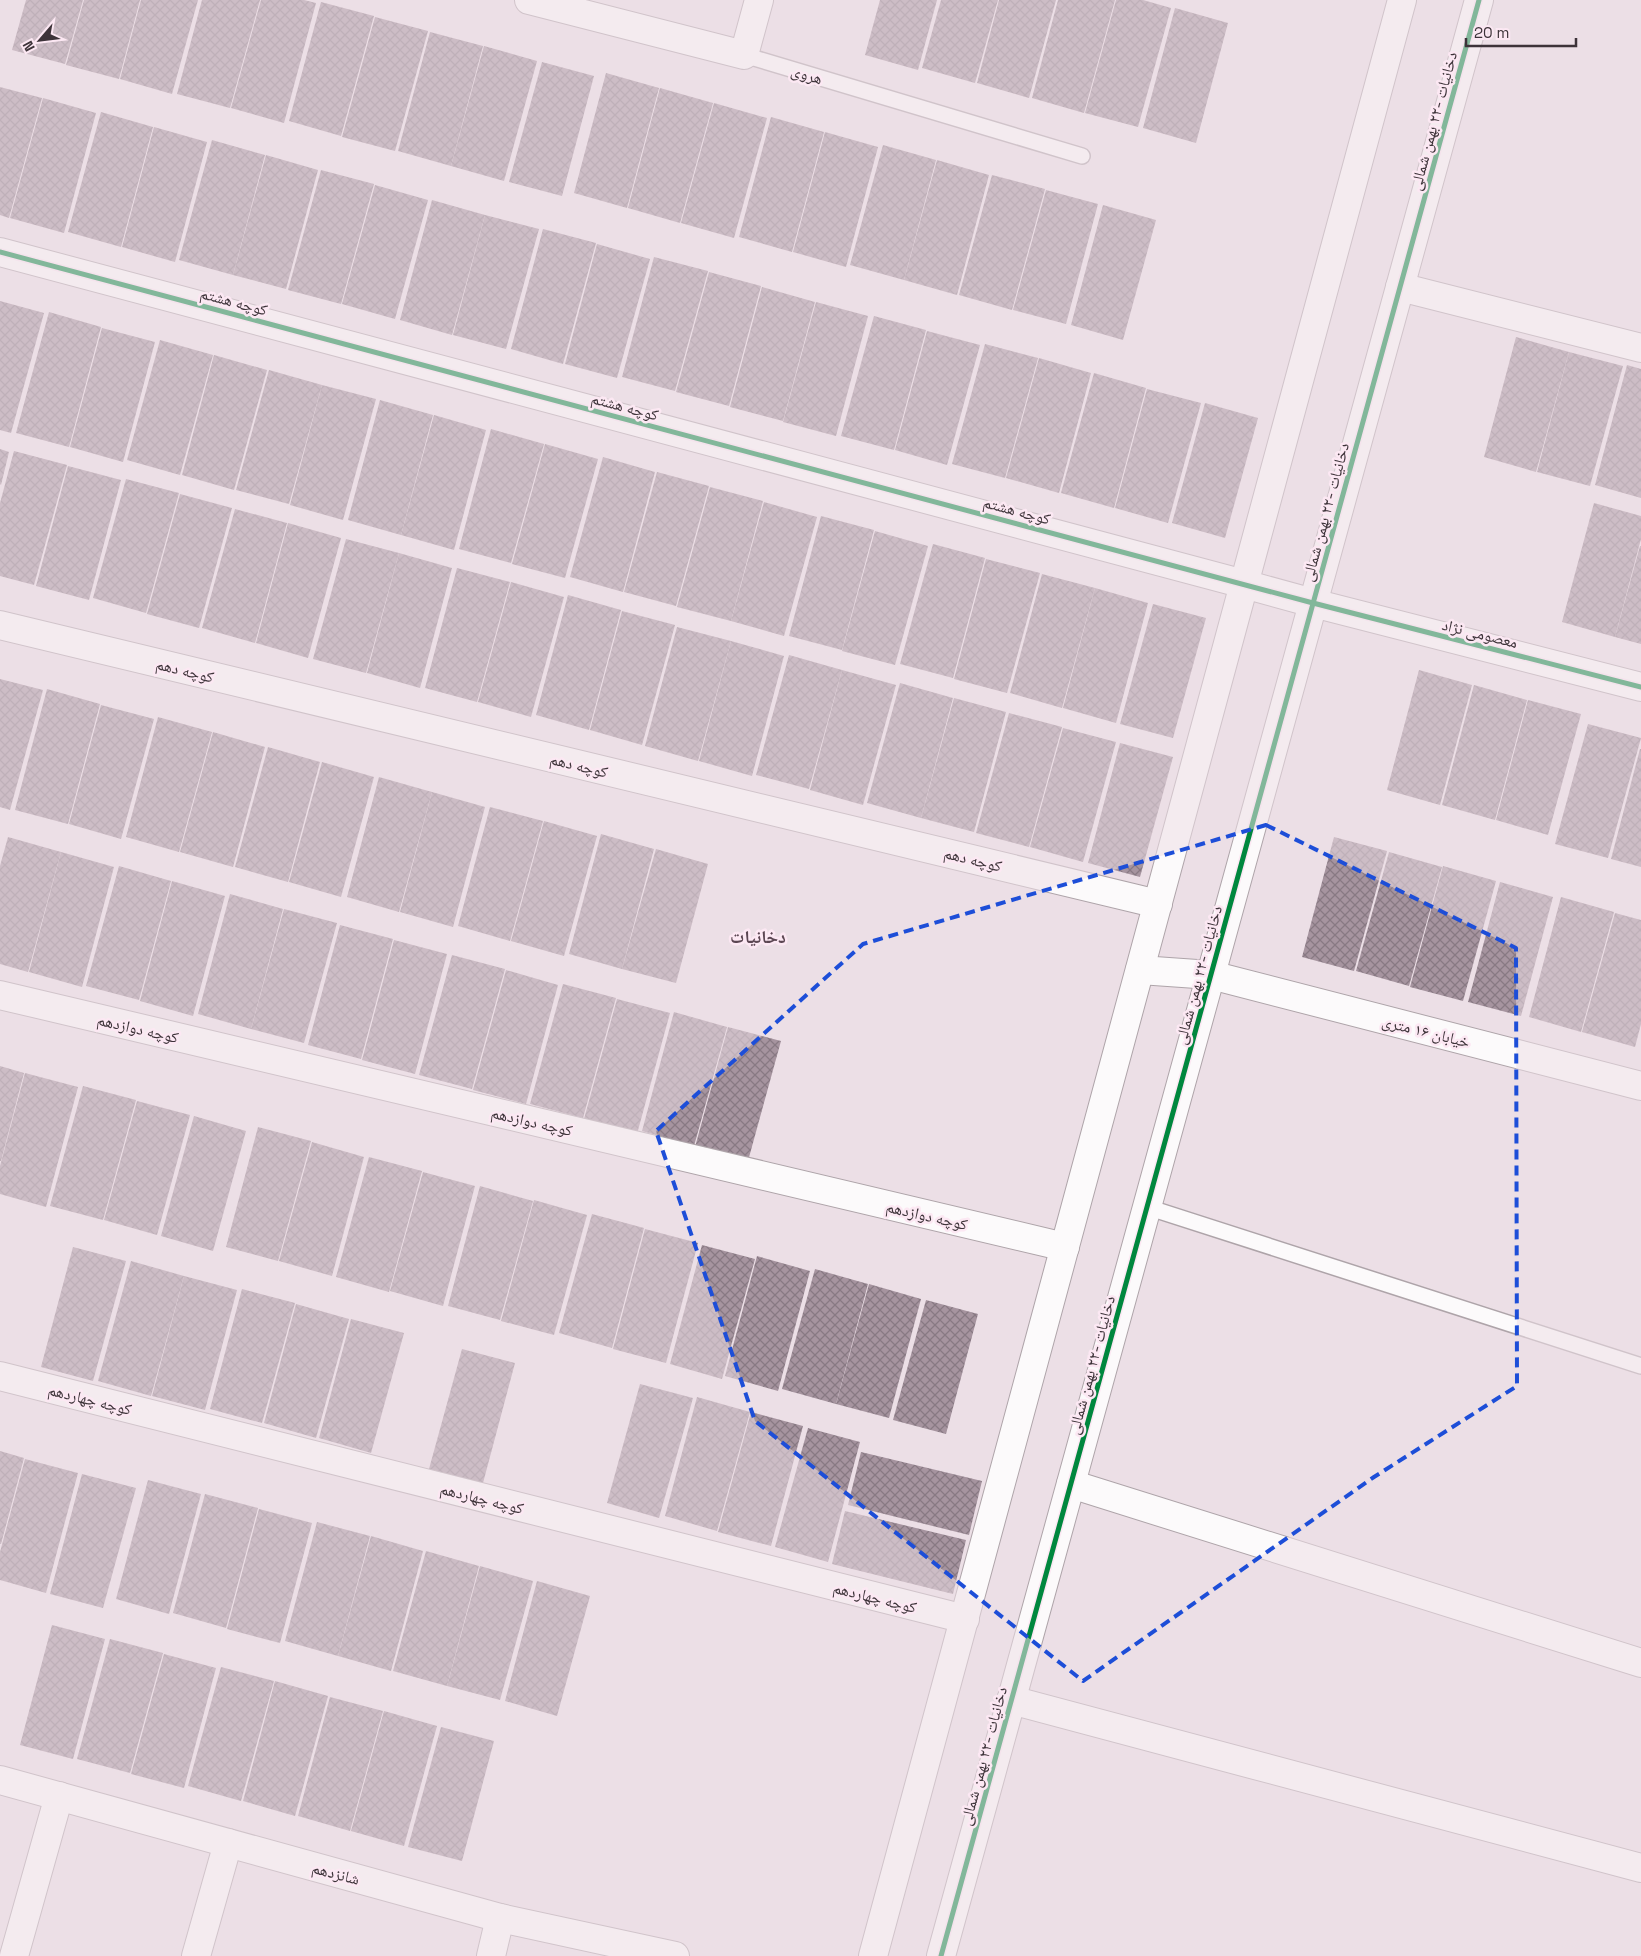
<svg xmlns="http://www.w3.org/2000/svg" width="1641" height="1956" font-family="'Space Grotesk','Noto Naskh Arabic',sans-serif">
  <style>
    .building { fill: url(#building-cross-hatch) }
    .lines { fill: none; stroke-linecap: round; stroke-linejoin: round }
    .service-casing { stroke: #aea4a9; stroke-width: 18 }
    .minor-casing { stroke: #aea4a9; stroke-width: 30 }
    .tertiary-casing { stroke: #aea4a9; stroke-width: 30 }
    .service { stroke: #fcfafb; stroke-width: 15 }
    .minor { stroke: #fcfafb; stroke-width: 28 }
    .tertiary { stroke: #fcfafb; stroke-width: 28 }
    .cycleway-casing { stroke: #fce8f3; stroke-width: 8 }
    .cycleway { stroke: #00873e; stroke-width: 5 }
    .marked { fill: none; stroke: #1d4ed8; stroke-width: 4; stroke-dasharray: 10 6; stroke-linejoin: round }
    .labels { text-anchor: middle; stroke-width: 5; stroke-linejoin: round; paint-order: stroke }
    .street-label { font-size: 16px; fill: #3d3339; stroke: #fce8f3 }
    .neighbourhood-label { font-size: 18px; font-weight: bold; fill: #5b4652; stroke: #fce8f3 }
  </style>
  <defs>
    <pattern id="building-cross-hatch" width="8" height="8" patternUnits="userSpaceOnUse" patternTransform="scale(1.25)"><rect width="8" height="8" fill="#a6949f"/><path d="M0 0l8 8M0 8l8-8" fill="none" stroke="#887983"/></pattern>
  </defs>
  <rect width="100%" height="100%" fill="#ecdfe6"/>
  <g class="building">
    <polygon points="26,0 83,0 65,64 12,50"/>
    <polygon points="84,0 140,0 119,79 66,65"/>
    <polygon points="141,0 198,0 172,94 120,79"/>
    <polygon points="202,0 260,0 230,108 177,94"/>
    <polygon points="261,0 304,0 316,3 284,123 231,108"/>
    <polygon points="880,0 937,0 918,70 865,55"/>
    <polygon points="941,0 998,0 975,83 922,68"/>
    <polygon points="999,0 1056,0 1029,98 977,83"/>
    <polygon points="1058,0 1115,0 1084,113 1032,98"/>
    <polygon points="1116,0 1143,0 1171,8 1138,127 1085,113"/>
    <polygon points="321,2 374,16 341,136 289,121"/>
    <polygon points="1175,8 1228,23 1196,143 1143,128"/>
    <polygon points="375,17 428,31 395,151 342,137"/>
    <polygon points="430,32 483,46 451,166 398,151"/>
    <polygon points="484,46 537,61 504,181 451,166"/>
    <polygon points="542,62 594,76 562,196 509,182"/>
    <polygon points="606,73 659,88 627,208 574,193"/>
    <polygon points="0,87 42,98 9,218 0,215"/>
    <polygon points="660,88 713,103 680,223 628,208"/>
    <polygon points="43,98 96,113 64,233 10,218"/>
    <polygon points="714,103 767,118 734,238 681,223"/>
    <polygon points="101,112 153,127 121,247 68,232"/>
    <polygon points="771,117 824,132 792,252 739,237"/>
    <polygon points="154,127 207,142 175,262 122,247"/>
    <polygon points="825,132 878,147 846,267 793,252"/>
    <polygon points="212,140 265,155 233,275 179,260"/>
    <polygon points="883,145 936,160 904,280 850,265"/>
    <polygon points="266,155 318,170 286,289 233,275"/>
    <polygon points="937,160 989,175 957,295 904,280"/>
    <polygon points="321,170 374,184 341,304 288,290"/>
    <polygon points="992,175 1045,189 1012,310 959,295"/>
    <polygon points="375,185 428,200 395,319 342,304"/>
    <polygon points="1046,190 1098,204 1066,324 1013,310"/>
    <polygon points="432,200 485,215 452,335 400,320"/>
    <polygon points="1103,205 1156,220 1123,340 1071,325"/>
    <polygon points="485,215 539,229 506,349 453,335"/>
    <polygon points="543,229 596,243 563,364 511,349"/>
    <polygon points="597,244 650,259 617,378 565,364"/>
    <polygon points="654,257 708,271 675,391 622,377"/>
    <polygon points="709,272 761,286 729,406 676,392"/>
    <polygon points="762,287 815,302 783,421 730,407"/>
    <polygon points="0,301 44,313 11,433 0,430"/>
    <polygon points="816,302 868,316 836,436 783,422"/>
    <polygon points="49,312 101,327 69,447 16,433"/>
    <polygon points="874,316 926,330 894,450 841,436"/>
    <polygon points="102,328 155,342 123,462 70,447"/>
    <polygon points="927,331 980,345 947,465 895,450"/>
    <polygon points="1516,337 1569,352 1536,472 1484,457"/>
    <polygon points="160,340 213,355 180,475 127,460"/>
    <polygon points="985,344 1038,358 1005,478 952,464"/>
    <polygon points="1569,352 1623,366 1590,486 1537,472"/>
    <polygon points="214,355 267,370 234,490 182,475"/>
    <polygon points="1039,358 1091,373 1059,493 1006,478"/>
    <polygon points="1627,365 1641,369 1641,498 1595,485"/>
    <polygon points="269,370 322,385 289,504 236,490"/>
    <polygon points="1094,373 1146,388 1114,508 1061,493"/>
    <polygon points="322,385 376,399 343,520 290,505"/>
    <polygon points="1147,389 1201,403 1168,523 1115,508"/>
    <polygon points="380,400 433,415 401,535 348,520"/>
    <polygon points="1205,403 1258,418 1225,538 1172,523"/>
    <polygon points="434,415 486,430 454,550 401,535"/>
    <polygon points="491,429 544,444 511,563 459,549"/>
    <polygon points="545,444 598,459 565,578 512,564"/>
    <polygon points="0,449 9,452 1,485 0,484"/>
    <polygon points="14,451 67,465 34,585 0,576 0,503"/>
    <polygon points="603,457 655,472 623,592 570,577"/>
    <polygon points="68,466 121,480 89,600 36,586"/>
    <polygon points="657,472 709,486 676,606 624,592"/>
    <polygon points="126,479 179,493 146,613 93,598"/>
    <polygon points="710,487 763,501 731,621 677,607"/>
    <polygon points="180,494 232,508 199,628 147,614"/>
    <polygon points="764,502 817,517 784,636 731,621"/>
    <polygon points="1594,503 1641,516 1641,539 1615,637 1562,622"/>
    <polygon points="235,509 287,523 255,643 202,628"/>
    <polygon points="821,516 874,530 842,650 789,636"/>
    <polygon points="288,523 341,538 308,658 256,643"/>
    <polygon points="875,531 928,546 895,665 842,651"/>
    <polygon points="346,539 399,553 366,673 313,659"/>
    <polygon points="933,544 985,558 953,678 900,664"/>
    <polygon points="1640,546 1641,546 1641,644 1615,637"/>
    <polygon points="399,553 452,568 420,688 367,673"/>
    <polygon points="986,559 1040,573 1007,693 954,679"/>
    <polygon points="457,568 510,582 477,702 425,688"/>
    <polygon points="1042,574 1095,588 1062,708 1010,693"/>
    <polygon points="511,582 564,597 531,717 478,702"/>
    <polygon points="1095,588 1148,603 1116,723 1063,708"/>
    <polygon points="568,595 621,610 589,730 536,715"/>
    <polygon points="1153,604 1206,618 1173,738 1120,724"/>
    <polygon points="622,611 675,625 642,745 590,730"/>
    <polygon points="677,627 731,641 698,761 645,746"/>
    <polygon points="731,641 784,656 752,776 699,761"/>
    <polygon points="789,655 842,670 809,789 756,775"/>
    <polygon points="842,670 896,685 863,805 810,790"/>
    <polygon points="1419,670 1472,685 1440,805 1387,790"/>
    <polygon points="0,679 43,690 10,810 0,807"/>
    <polygon points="900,683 953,698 921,818 867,803"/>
    <polygon points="1474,685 1527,700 1495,820 1442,805"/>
    <polygon points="47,689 100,704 68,824 15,810"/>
    <polygon points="954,698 1006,712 974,832 921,818"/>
    <polygon points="1528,700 1581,714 1548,835 1496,820"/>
    <polygon points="101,705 154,719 121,839 69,824"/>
    <polygon points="1009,713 1062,727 1029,847 976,833"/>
    <polygon points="158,717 212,732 179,852 126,837"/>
    <polygon points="1588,724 1641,738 1608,858 1555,844"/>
    <polygon points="1063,728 1116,742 1083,862 1030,847"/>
    <polygon points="213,732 265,747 233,867 180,852"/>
    <polygon points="1120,743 1173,757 1140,877 1088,863"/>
    <polygon points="268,747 320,762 288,882 235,867"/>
    <polygon points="1640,749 1641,749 1641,867 1611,859"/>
    <polygon points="322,762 374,777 341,897 289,882"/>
    <polygon points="379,777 432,792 399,912 347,897"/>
    <polygon points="432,792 485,807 453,927 400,912"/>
    <polygon points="490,807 543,821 510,941 458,926"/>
    <polygon points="544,821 597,836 564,956 511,941"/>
    <polygon points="601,834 654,849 622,969 569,954"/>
    <polygon points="8,837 61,852 28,972 0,964 0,866"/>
    <polygon points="1334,837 1387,851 1354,971 1302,957"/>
    <polygon points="656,849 708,864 676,983 622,969"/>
    <polygon points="61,852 114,867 82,987 29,972"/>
    <polygon points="1389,852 1442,867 1409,986 1356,971"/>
    <polygon points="119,866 171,881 139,1000 86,986"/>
    <polygon points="1443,866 1496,881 1463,1001 1410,987"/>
    <polygon points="172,881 225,896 193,1016 140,1001"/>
    <polygon points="1500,882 1553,897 1521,1016 1468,1002"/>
    <polygon points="230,894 283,909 251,1029 198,1014"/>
    <polygon points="1561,897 1614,912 1581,1032 1529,1017"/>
    <polygon points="284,909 337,923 304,1043 251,1029"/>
    <polygon points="1615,913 1641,920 1641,1024 1635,1047 1582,1032"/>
    <polygon points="340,925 393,939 361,1059 308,1045"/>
    <polygon points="394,940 447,954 415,1074 362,1060"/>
    <polygon points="452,955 505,969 472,1089 419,1075"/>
    <polygon points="506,970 558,985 526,1104 473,1090"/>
    <polygon points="563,984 616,998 583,1118 530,1104"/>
    <polygon points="617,999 670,1013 637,1134 584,1119"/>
    <polygon points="674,1012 727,1027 694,1146 642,1131"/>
    <polygon points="728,1027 781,1041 748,1161 695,1147"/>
    <polygon points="0,1066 24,1073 1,1161 0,1161"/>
    <polygon points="25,1073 78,1087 46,1207 0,1194 0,1166"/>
    <polygon points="83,1086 136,1100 103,1220 50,1206"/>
    <polygon points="137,1101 190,1115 157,1235 104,1220"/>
    <polygon points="194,1116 246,1131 213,1251 161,1236"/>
    <polygon points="258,1127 311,1141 278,1261 226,1247"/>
    <polygon points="312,1142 364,1157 332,1276 279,1261"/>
    <polygon points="369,1157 422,1171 389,1292 336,1277"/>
    <polygon points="423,1172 475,1186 443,1306 390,1291"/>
    <polygon points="480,1186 533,1201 500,1320 448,1306"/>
    <polygon points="534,1200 587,1215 554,1335 501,1321"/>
    <polygon points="592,1214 644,1228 612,1348 559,1333"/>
    <polygon points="645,1229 698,1243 666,1363 613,1349"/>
    <polygon points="702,1245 755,1259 722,1379 670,1364"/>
    <polygon points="73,1247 126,1261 93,1381 41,1367"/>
    <polygon points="757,1256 810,1271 778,1391 725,1376"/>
    <polygon points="131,1261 184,1276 151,1396 98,1381"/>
    <polygon points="815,1269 868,1284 836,1404 782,1389"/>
    <polygon points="184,1276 237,1290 205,1410 152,1396"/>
    <polygon points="869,1284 921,1299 889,1418 836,1404"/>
    <polygon points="242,1289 295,1303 262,1423 210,1409"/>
    <polygon points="926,1300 978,1314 946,1434 893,1420"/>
    <polygon points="296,1304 349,1319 316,1438 264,1423"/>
    <polygon points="351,1319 404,1333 371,1453 319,1438"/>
    <polygon points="462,1349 515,1363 483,1483 429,1469"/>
    <polygon points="640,1384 693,1398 659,1518 607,1503"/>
    <polygon points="697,1397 750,1412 717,1531 665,1516"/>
    <polygon points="751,1412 803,1426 771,1546 718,1532"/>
    <polygon points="808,1428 860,1442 828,1562 775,1547"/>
    <polygon points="0,1451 24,1458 1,1544 0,1544"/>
    <polygon points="861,1452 982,1481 969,1535 848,1505"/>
    <polygon points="25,1459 78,1473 46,1593 0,1580 0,1552"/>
    <polygon points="82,1474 136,1488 103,1608 50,1594"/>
    <polygon points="148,1480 201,1494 169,1614 116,1599"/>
    <polygon points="205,1494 258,1508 226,1628 173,1613"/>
    <polygon points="259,1509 312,1523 280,1643 227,1629"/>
    <polygon points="845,1511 966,1540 953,1594 832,1564"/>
    <polygon points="317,1522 370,1536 338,1656 285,1641"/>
    <polygon points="371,1536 423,1551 391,1671 338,1656"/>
    <polygon points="426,1551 479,1566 447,1686 393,1671"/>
    <polygon points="480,1566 533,1581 500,1700 447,1686"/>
    <polygon points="537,1581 590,1596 557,1716 505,1701"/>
    <polygon points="52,1625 105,1639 73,1759 20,1745"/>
    <polygon points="110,1639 163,1653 130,1773 77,1759"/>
    <polygon points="164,1654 216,1668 184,1788 131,1774"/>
    <polygon points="221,1667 274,1681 241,1801 188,1786"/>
    <polygon points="275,1681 328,1696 295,1816 243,1801"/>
    <polygon points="330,1697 383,1711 350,1831 298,1816"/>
    <polygon points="384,1711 437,1726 404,1846 351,1831"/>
    <polygon points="441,1727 494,1741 462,1861 408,1847"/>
  </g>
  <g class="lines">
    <defs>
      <g id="service">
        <polyline points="744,55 1082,156"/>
        <polyline points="1147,1207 1641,1366"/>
      </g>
      <g id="minor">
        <polyline points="529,0 744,55 759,0"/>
        <polyline points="0,252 1244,584"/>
        <polyline points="1400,287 1641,348"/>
        <polyline points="1313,603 1641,687"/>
        <polyline points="0,625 1158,904"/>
        <polyline points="1211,975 1641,1086"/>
        <polyline points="0,995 1065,1247"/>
        <polyline points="0,1376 965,1619"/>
        <polyline points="1071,1484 1641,1663"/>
        <polyline points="1011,1700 1641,1868"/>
        <polyline points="0,1780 500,1918 675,1956"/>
        <polyline points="14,1956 59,1796"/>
        <polyline points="196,1956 228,1843"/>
        <polyline points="491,1956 500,1918"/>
      </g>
      <g id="tertiary">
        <polyline points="1244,584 1313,603"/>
        <polyline points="1140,970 1211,975"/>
        <polyline points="873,1956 1402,0"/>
        <polyline points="941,1956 1479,0"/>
      </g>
    </defs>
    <use href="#service" class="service-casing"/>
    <use href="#minor" class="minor-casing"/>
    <use href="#tertiary" class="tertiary-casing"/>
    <use href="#service" class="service"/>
    <use href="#minor" class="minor"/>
    <use href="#tertiary" class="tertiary"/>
    <defs>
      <g id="cycleway">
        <polyline points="0,252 1313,603 1641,687"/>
        <polyline points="941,1956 1479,0"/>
      </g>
    </defs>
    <use href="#cycleway" class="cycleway-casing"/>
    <use href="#cycleway" class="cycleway"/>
  </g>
  <path d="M0 0H1641V1956H0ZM 1266,825 L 1516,948 L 1517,1386 L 1374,1477 L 1083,1681 L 755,1421 L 656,1131 L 863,944 Z" fill="#ecdfe6" fill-opacity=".55" fill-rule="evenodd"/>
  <path class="marked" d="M 1266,825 L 1516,948 L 1517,1386 L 1374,1477 L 1083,1681 L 755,1421 L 656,1131 L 863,944 Z"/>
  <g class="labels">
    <g class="street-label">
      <text transform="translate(807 74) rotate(17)" y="6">هروی</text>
      <text transform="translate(1433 121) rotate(-75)" y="6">دخانیات -۲۲ بهمن شمالی</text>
      <text transform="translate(234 301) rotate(15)" y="6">کوچه هشتم</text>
      <text transform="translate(625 406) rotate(15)" y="6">کوچه هشتم</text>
      <text transform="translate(1017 510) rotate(15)" y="6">کوچه هشتم</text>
      <text transform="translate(1325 512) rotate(-75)" y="6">دخانیات -۲۲ بهمن شمالی</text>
      <text transform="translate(1480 633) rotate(14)" y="6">معصومی نژاد</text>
      <text transform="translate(185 670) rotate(14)" y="6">کوچه دهم</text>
      <text transform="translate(579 765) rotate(14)" y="6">کوچه دهم</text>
      <text transform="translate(973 859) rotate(14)" y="6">کوچه دهم</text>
      <text transform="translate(1198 975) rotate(-75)" y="6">دخانیات -۲۲ بهمن شمالی</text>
      <text transform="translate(138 1028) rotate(13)" y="6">کوچه دوازدهم</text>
      <text transform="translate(1426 1031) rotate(14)" y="6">خیابان ۱۶ متری</text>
      <text transform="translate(532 1121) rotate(13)" y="6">کوچه دوازدهم</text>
      <text transform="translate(927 1215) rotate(13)" y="6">کوچه دوازدهم</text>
      <text transform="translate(1091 1365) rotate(-75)" y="6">دخانیات -۲۲ بهمن شمالی</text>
      <text transform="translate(90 1399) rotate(14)" y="6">کوچه چهاردهم</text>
      <text transform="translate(482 1498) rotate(14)" y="6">کوچه چهاردهم</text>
      <text transform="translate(875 1597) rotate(14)" y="6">کوچه چهاردهم</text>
      <text transform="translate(983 1756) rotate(-75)" y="6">دخانیات -۲۲ بهمن شمالی</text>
      <text transform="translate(336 1873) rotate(15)" y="6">شانزدهم</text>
    </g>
    <g class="neighbourhood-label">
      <text x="758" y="943">دخانیات</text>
    </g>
  </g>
  <g transform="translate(40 40) rotate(242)" stroke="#fce8f3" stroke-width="4" paint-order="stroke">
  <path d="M0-4L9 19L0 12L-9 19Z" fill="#3d3339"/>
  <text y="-8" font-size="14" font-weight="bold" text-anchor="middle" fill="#3d3339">N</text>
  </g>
  <path d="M1466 38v8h110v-8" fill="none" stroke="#3d3339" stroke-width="2.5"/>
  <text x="1474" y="38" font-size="15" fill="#3d3339" stroke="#fce8f3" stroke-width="4" paint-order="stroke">20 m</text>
</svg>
